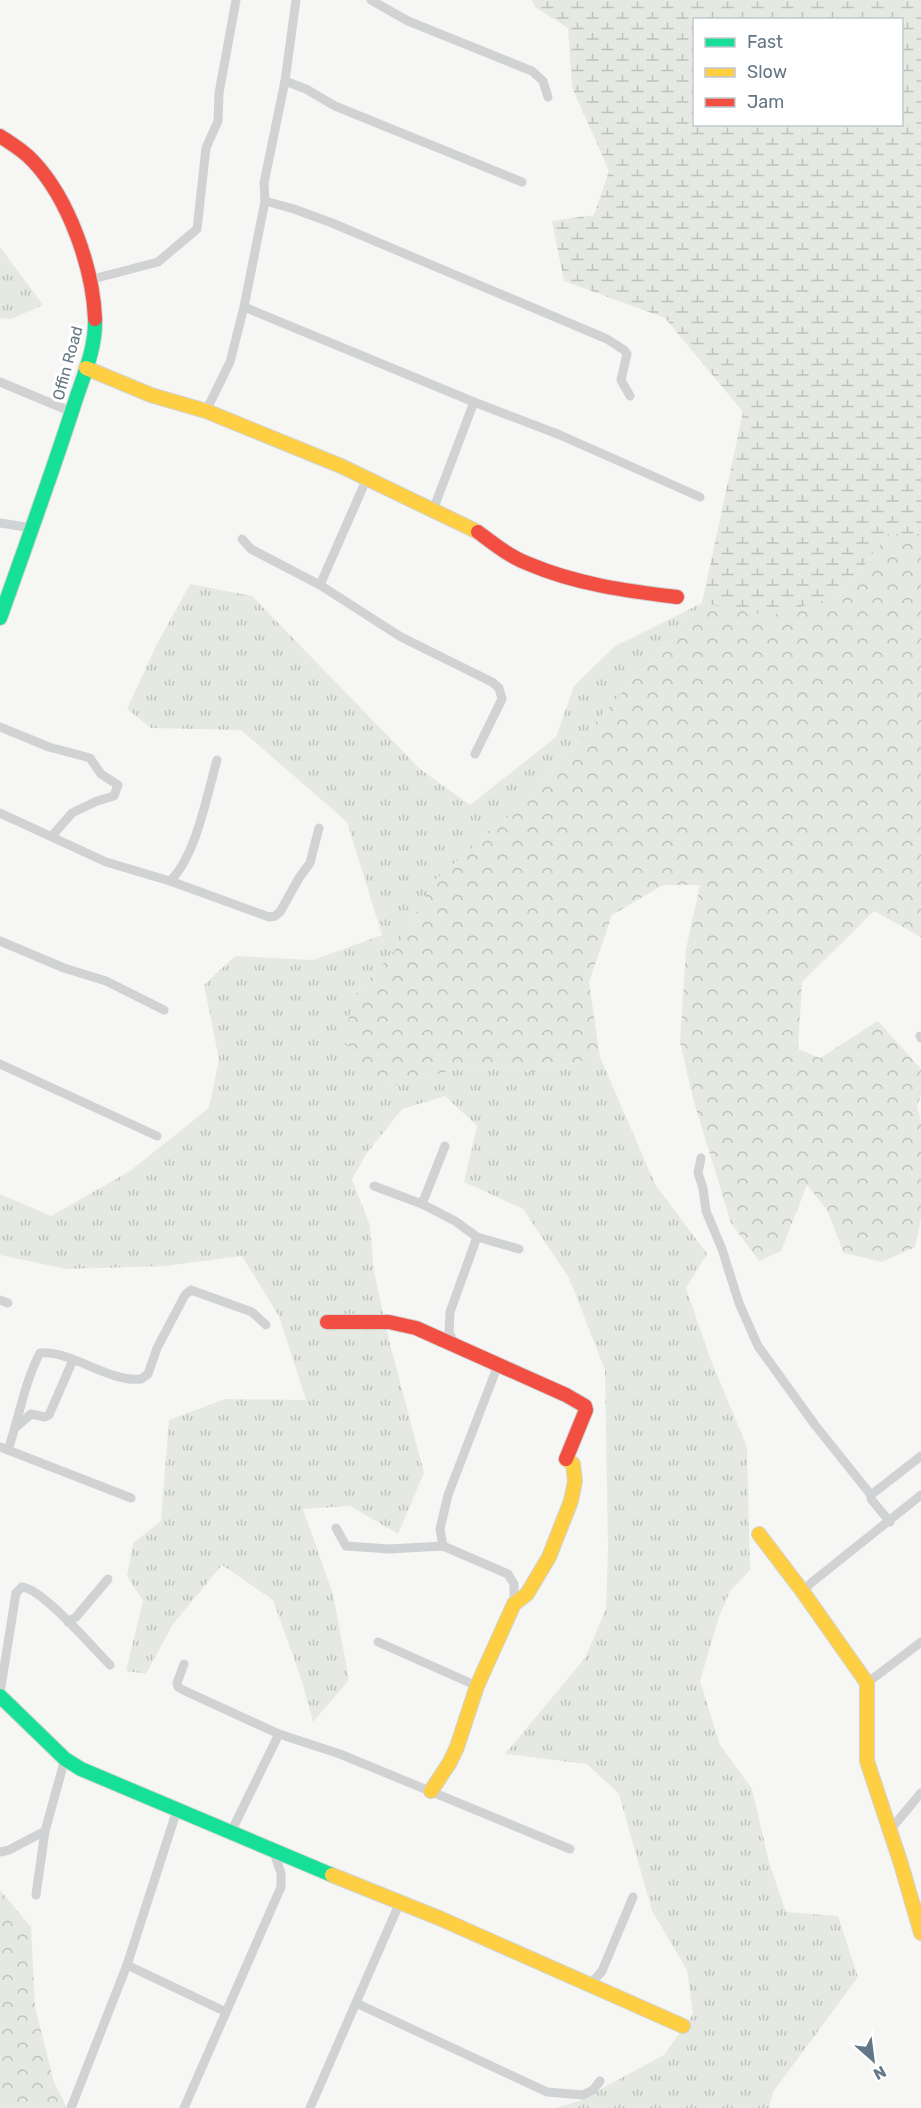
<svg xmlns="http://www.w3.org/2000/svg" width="921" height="2108" font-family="Rubik,sans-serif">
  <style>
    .grass { fill: url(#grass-tufts) }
    .forest { fill: url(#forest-crowns) }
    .wetland { fill: url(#wetland-marsh); fill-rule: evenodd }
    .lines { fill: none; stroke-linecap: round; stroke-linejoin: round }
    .fast-casing { stroke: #d1d3d4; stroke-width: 16 }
    .slow-casing { stroke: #d1d3d4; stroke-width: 16 }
    .jam-casing { stroke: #d1d3d4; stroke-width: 16 }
    .street { stroke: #d1d2d3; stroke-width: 9 }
    .fast { stroke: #16e098; stroke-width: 14 }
    .slow { stroke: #ffcf43; stroke-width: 14 }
    .jam { stroke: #f24e42; stroke-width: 14 }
    .labels { text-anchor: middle; stroke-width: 6; stroke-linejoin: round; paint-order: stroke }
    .street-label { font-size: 16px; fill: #637786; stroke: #fff }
  </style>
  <defs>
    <pattern id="grass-tufts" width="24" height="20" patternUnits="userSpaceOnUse" patternTransform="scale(1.5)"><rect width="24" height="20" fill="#e6e9e2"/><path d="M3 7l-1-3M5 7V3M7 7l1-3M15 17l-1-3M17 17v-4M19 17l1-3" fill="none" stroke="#bec2bd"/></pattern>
    <pattern id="forest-crowns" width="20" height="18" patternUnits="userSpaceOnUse" patternTransform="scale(1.5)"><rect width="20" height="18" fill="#e6e9e2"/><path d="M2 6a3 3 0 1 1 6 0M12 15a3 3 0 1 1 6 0" fill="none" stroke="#bec2bd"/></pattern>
    <pattern id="wetland-marsh" width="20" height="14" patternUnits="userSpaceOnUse" patternTransform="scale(1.5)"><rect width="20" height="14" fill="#e6e9e2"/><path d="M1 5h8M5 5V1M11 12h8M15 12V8" fill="none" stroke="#bec2bd"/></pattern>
  </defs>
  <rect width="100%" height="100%" fill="#f6f6f4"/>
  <g class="grass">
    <polygon points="0,247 43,305 11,319 0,318"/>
    <polygon points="190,584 252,596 420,769 470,805 556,737 574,686 615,646 702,603 519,808 434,881 395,950 355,995 383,1088 471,1066 534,1072 600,1057 655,1184 707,1254 686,1288 710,1358 747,1447 750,1570 730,1591 719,1617 700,1681 720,1745 752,1789 769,1862 786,1912 838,1916 858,1977 773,2092 769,2108 556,2108 579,2101 664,2055 693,2014 687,1970 652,1911 619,1794 587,1764 505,1754 585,1658 606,1609 608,1548 605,1370 569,1278 523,1209 464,1182 477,1126 445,1096 402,1109 367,1153 352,1179 370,1226 374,1272 390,1344 424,1473 398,1534 350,1506 303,1509 333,1594 349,1680 313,1722 302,1681 273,1600 222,1565 173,1624 146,1674 126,1671 143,1601 127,1576 133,1543 161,1521 169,1420 225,1399 306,1400 279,1316 242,1256 165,1266 66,1269 0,1255 0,1194 51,1216 130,1171 209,1108 219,1059 204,985 235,956 313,960 382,935 347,822 241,730 151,728 127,709 156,646"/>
  </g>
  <g class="forest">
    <polygon points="888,534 921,534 921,937 874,911 802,982 798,1049 820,1058 878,1021 921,1069 921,1095 917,1106 921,1122 921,1219 915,1247 882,1262 844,1253 827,1210 807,1185 781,1251 759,1261 731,1223 694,1102 680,1042 686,949 700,885 663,885 612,915 589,982 600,1057 534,1072 471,1066 383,1088 343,1040 355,995 395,950 434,881 519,808 702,603 769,615 842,595"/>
    <polygon points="0,1890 31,1927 35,2007 54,2082 67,2108 0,2108"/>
  </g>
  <path class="wetland" d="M 532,0 L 921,0 L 921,534 L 888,534 L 842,595 L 769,616 L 702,603 L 743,412 L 665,318 L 564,281 L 552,221 L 594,215 L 609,171 L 572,87 L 568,28 L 535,7 ZM 694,20 L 902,20 L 902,124 L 694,124 Z"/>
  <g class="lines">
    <defs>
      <g id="fast">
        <path d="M 0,618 C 25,548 50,479 73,408 C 82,379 96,350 95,319"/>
        <polyline points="0,1696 65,1759 81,1769 332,1875"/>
      </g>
      <g id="slow">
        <polyline points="86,368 151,395 206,411 341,466 478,532"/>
        <polyline points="759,1534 803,1592 867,1683 867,1761 901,1864 921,1933"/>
        <polyline points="431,1791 450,1762 457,1747 477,1686 514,1604 527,1594 549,1557 571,1501 575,1481 573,1464 566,1459"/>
        <polyline points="332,1875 439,1918 683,2026"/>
      </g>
      <g id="jam">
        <path d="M 0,136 C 12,144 24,151 33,161 C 69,199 93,268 95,319"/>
        <path d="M 478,532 C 494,544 510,557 529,564 C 576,584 626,591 677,597"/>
        <polyline points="327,1322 389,1322 416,1328 566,1395 585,1406 586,1410 566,1459"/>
      </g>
    </defs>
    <use href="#fast" class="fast-casing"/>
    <use href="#slow" class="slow-casing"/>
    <use href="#jam" class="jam-casing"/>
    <g class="street">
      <polyline points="371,0 408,21 532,71 543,81 548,97"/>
      <polyline points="285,81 306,89 335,106 522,182"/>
      <polyline points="265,201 294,209 332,223 607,339 624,350 627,354 621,380 630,396"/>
      <polyline points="89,280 158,262 197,229 206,148 218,121 219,93 236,0"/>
      <polyline points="244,307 474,402 560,435 700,497"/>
      <polyline points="0,382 72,412"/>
      <polyline points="206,411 230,362 244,307 265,201 264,183 285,81 296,0"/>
      <polyline points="433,510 474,402"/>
      <polyline points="0,523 32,528"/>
      <polyline points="242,539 251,549 320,585 401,637 492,682 499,688 502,699 475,754"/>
      <polyline points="320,585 367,478"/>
      <polyline points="0,727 49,747 90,758 101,774 118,785 114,796 97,801 72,813 52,836"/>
      <polyline points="0,813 106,862 170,881 269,917 275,916 280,912 299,878 310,863 319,828"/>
      <path d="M 170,881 C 196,856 207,795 217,760"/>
      <polyline points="0,941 64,968 106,981 164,1010"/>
      <polyline points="920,1036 921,1038"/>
      <polyline points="0,1064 157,1136"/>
      <polyline points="701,1158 698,1173 703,1188 706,1211 722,1249 739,1303 758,1346 815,1425 871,1495"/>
      <polyline points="374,1186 422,1204 455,1221 477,1237 519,1249"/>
      <polyline points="422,1204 445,1146"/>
      <polyline points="0,1300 8,1303"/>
      <polyline points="456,1345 449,1333 450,1312 477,1237"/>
      <polyline points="16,1427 31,1414 45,1417 49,1415 73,1360"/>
      <polyline points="0,1447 131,1498"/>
      <path d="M 8,1450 C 19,1418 24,1383 40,1353 C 71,1350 110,1383 141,1379 L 148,1374 L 157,1348 L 185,1295 L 191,1290 L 252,1312 L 266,1325"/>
      <polyline points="890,1522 871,1499 871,1495 921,1456"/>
      <polyline points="336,1528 346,1546 389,1549 443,1546 508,1574 514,1584 514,1604"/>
      <polyline points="443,1546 440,1529 448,1495 498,1365"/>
      <polyline points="803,1592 811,1583 921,1495"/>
      <polyline points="68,1622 76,1617 108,1579"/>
      <polyline points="378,1642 477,1686"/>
      <polyline points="184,1664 177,1683 178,1687 183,1690 279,1734 340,1754 570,1849"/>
      <polyline points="867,1683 921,1642"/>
      <path d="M 0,1693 L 16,1593 L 22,1587 C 43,1589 93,1648 110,1665"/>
      <polyline points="890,1830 921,1793"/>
      <polyline points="231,1832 279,1734"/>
      <polyline points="0,1852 9,1850 45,1831"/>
      <polyline points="36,1895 45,1831 65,1759"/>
      <polyline points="127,1965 226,2012"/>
      <polyline points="590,1985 602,1971 633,1897"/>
      <polyline points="356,2003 547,2092 583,2095 593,2090 600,2081"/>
      <polyline points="71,2108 127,1965 177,1810"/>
      <polyline points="184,2108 281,1887 281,1873 273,1850"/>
      <polyline points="310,2108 400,1902"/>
    </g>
    <use href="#fast" class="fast"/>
    <use href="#slow" class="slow"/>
    <use href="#jam" class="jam"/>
  </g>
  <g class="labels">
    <g class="street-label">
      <text transform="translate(67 363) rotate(-75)" y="6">Offin Road</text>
    </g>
  </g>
  <rect x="693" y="18" width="210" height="108" fill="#ffffff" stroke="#c1c9cf" stroke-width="1.5"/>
  <rect x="705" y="38" width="30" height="9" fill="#16e098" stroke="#c1c9cf" stroke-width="1.5"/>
  <text x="747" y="48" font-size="18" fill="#637786">Fast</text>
  <rect x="705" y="68" width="30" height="9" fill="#ffcf43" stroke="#c1c9cf" stroke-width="1.5"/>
  <text x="747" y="78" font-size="18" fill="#637786">Slow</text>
  <rect x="705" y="98" width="30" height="9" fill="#f24e42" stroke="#c1c9cf" stroke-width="1.5"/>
  <text x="747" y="108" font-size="18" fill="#637786">Jam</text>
  <g transform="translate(873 2060) rotate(152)" stroke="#ffffff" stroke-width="4.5" paint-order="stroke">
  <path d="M0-4.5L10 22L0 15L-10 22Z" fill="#637786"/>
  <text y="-9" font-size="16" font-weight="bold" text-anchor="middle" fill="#637786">N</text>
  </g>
</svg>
